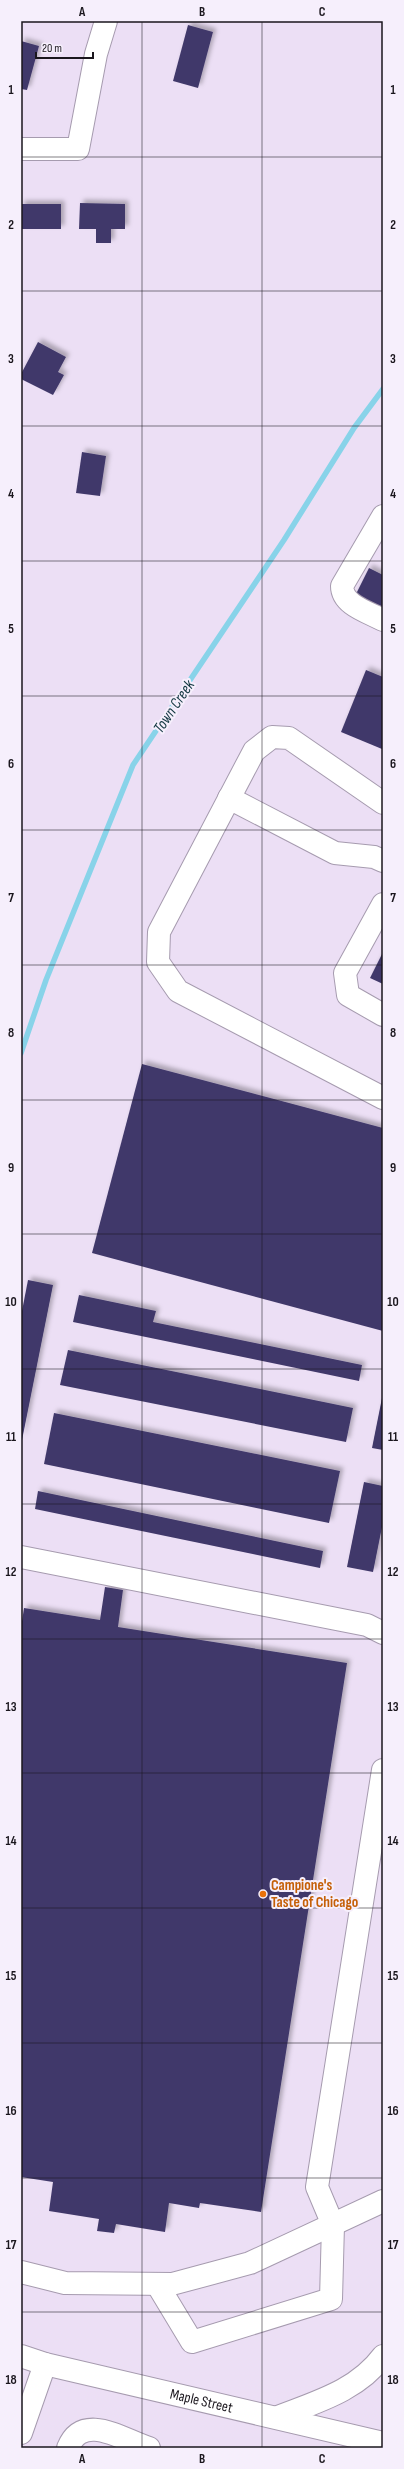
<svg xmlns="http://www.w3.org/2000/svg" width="404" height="2469" font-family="'Sofia Sans Condensed',sans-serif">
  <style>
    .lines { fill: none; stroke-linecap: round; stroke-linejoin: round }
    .stream { stroke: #88d3e9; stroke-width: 5.5 }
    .building { fill: #41396a; filter: url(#shadow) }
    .minor-casing { stroke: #a69baf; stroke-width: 24 }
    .minor { stroke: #fff; stroke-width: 22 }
    .grid { fill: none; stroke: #1a161d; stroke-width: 1; stroke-opacity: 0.55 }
    .food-dot { fill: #e8710a; stroke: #f6effc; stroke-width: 1.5 }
    .labels { text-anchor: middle; stroke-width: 4; stroke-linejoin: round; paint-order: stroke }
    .food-label { font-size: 15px; font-weight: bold; fill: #c56008; stroke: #f6effc; text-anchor: start }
    .street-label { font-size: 15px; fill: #1a161d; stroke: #f6effc }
    .water-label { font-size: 16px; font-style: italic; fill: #143842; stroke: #f6effc }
    .neatline { fill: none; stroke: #1a161d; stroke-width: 1.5 }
    .grid-label { font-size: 13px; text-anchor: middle; font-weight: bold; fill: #1a161d }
  </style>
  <defs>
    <filter id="shadow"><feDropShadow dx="3.5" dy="-3.5" stdDeviation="2" flood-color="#0004"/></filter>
  </defs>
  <rect width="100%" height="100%" fill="#ecdff5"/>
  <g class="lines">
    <polyline class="stream" points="21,1053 46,980 133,765 284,540 354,428 383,389"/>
  </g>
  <g class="building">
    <polygon points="188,25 213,32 198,88 173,81"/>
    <polygon points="21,41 39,46 27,90 21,89"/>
    <polygon points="80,203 125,204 125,229 111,229 111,243 96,243 96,229 79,229"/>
    <rect x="21" y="204" width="40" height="25"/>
    <polygon points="38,342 66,357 58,372 64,375 53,395 21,379 21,374"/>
    <polygon points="82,452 106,456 100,496 76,493"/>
    <polygon points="369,568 383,575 383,614 353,600"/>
    <polygon points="366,670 383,677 382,749 341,732"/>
    <polygon points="383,952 383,984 370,978"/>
    <polygon points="142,1064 383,1128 383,1331 92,1253"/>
    <polygon points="28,1280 53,1285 22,1440 21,1316"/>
    <polygon points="79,1295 156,1311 153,1322 362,1365 359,1381 73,1322"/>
    <polygon points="68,1350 353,1408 346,1442 60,1385"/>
    <polygon points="382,1398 383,1398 383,1450 372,1448"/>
    <polygon points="54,1413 340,1471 329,1523 44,1464"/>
    <polygon points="364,1482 383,1486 383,1522 373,1572 347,1567"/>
    <polygon points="38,1491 323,1551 320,1568 35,1509"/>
    <polygon points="105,1587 123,1590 118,1627 347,1663 261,2212 200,2203 199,2208 169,2203 165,2232 116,2224 114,2233 97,2231 99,2219 49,2211 53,2182 21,2177 21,1628 24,1608 100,1620"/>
  </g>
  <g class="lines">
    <defs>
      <g id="minor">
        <polyline points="21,149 78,149 96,54 106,21"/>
        <path d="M 383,516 L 342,586 C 342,605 368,612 383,620"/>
        <polyline points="229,798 335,853 374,857 383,861"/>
        <polyline points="383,803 289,738 272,737 254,751 159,932 158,962 178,991 383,1098"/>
        <polyline points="383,904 345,973 348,995 383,1015"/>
        <polyline points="21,1557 367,1625 383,1633"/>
        <polyline points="21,2272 65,2283 172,2284 250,2263 383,2201"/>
        <polyline points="157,2284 192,2342 331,2299 333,2225 317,2187 383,1770"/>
        <path id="s1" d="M 21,2356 L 45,2364 L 383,2443"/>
        <path d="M 278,2417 C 316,2402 357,2391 383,2356"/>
        <polyline points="21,2433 45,2364"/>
        <path d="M 68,2448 C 83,2411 123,2440 149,2448"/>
      </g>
    </defs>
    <use href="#minor" class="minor-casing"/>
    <use href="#minor" class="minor"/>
  </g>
  <path class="grid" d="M 142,21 L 142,2448M 262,21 L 262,2448M 21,157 L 383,157M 21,291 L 383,291M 21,426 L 383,426M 21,561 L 383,561M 21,696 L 383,696M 21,830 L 383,830M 21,965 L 383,965M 21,1100 L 383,1100M 21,1234 L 383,1234M 21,1369 L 383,1369M 21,1504 L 383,1504M 21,1639 L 383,1639M 21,1773 L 383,1773M 21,1908 L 383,1908M 21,2043 L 383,2043M 21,2178 L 383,2178M 21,2312 L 383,2312"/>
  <circle class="food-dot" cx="263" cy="1894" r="4"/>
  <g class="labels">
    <g class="food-label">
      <text x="271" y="1890">Campione's<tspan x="271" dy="17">Taste of Chicago</tspan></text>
    </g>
    <g class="street-label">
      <text dy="5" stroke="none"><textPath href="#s1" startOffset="186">Maple Street</textPath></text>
    </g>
    <g class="water-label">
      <text transform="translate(173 706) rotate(-56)" y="6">Town Creek</text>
    </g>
  </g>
  <rect width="404" height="2469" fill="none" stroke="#f6effc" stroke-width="44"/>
  <path d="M36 52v6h57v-6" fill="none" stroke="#1a161d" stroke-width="2"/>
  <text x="42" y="52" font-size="12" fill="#1a161d" stroke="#f6effc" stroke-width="3" paint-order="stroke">20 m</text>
  <rect x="22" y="22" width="360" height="2425" class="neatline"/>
  <g class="grid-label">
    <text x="82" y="16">A</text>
    <text x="202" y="16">B</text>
    <text x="322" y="16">C</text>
    <text x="11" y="94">1</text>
    <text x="393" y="94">1</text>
    <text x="11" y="229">2</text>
    <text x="393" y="229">2</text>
    <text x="11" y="363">3</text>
    <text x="393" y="363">3</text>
    <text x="11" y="498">4</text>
    <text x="393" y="498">4</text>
    <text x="11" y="633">5</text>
    <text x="393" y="633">5</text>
    <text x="11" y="768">6</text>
    <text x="393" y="768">6</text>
    <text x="11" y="902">7</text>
    <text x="393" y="902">7</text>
    <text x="11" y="1037">8</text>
    <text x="393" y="1037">8</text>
    <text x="11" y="1172">9</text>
    <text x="393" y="1172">9</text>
    <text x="11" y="1306">10</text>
    <text x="393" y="1306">10</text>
    <text x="11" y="1441">11</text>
    <text x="393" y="1441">11</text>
    <text x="11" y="1576">12</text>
    <text x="393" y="1576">12</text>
    <text x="11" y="1711">13</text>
    <text x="393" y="1711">13</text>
    <text x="11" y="1845">14</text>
    <text x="393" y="1845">14</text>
    <text x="11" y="1980">15</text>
    <text x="393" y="1980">15</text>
    <text x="11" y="2115">16</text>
    <text x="393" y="2115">16</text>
    <text x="11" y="2249">17</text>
    <text x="393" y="2249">17</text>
    <text x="11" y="2384">18</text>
    <text x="393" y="2384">18</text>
    <text x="82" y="2463">A</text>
    <text x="202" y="2463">B</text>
    <text x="322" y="2463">C</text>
  </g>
</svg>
